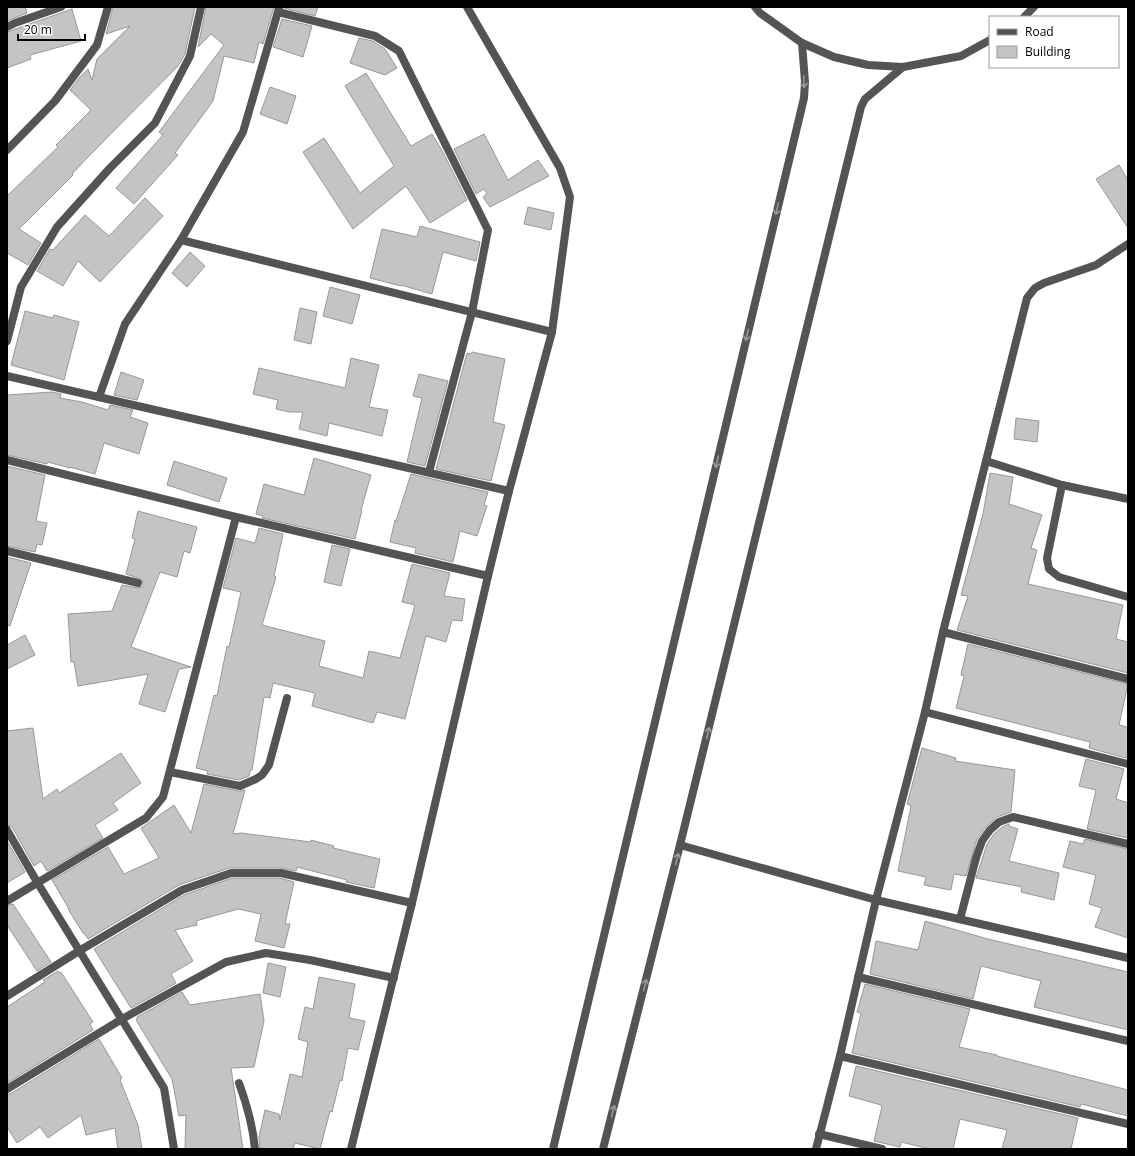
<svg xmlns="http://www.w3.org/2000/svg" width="1135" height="1156" font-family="'Open Sans',sans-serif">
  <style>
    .building { fill: #c4c4c4; stroke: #989898 }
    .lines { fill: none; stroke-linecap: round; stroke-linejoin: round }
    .minor { stroke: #545454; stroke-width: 8 }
    .tertiary { stroke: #545454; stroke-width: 8 }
    .oneway { stroke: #989898 }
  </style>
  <rect width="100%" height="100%" fill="#fff"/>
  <g class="building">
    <polygon points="7,7 25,7 27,13 7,21"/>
    <polygon points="113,7 195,7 185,54 178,66 87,158 72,174 73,175 19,229 41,243 28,265 7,253 7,196 58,147 56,145 91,110 70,90 79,78 88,69 92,80 97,59 130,26 106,34"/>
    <polygon points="206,7 274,7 263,44 259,42 254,63 224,56 213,101 175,153 178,155 134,204 116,188 163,135 159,132 224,45 211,34 198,47"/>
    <polygon points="284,7 318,7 315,16 284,8"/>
    <polygon points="72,9 81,41 30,55 31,59 7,68 7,32"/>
    <polygon points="282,19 312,26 303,57 273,47"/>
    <polygon points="359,38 373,41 385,49 397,68 385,75 350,63"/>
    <polygon points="366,73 411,146 432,134 444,154 467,200 430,223 406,186 353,229 303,152 324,138 360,193 394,166 345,86"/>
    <polygon points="270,87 296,96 287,124 260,114"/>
    <polygon points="484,134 508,180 538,160 549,176 490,207 483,197 487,194 484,189 476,194 454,149"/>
    <polygon points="1119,165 1128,180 1128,228 1096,179"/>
    <polygon points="145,198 163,216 100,282 78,261 63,286 37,271 50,249 53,250 85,215 109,236"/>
    <polygon points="528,207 554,213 551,230 524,224"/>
    <polygon points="420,226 480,242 476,261 443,252 432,294 401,285 401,286 370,278 382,229 417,237"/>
    <polygon points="190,252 205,266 187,287 172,273"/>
    <polygon points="330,287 360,295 352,324 323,316"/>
    <polygon points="300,308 317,312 311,344 294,340"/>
    <polygon points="25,311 53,318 54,315 79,322 64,380 11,365"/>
    <polygon points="472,352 505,359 493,422 505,425 491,481 436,469 467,353 471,354"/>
    <polygon points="351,358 379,365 369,407 388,410 382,436 329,423 327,436 299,429 303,412 289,412 276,409 278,400 253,394 259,368 345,388"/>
    <polygon points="121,372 144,380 137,400 114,395"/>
    <polygon points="419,374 448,381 425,466 407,462 422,398 413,396"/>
    <polygon points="52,392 61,394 60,398 82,402 108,410 110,405 133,410 130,417 148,423 139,454 104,443 95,474 70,467 70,468 48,462 47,464 7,455 7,395"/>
    <polygon points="1016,418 1039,421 1037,442 1014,439"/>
    <polygon points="314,458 371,475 361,510 362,510 355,539 262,518 263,516 256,514 264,484 304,495"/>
    <polygon points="174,461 227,478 219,502 167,485"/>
    <polygon points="7,466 45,475 36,521 47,523 42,545 37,544 35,552 7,546"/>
    <polygon points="990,473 1013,477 1009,504 1042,515 1031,548 1037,550 1028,584 1123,605 1116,639 1128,642 1128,673 957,630 968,596 961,595 983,514"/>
    <polygon points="411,474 488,492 484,505 487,506 477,536 460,531 453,562 415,553 416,548 390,542 395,520 396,521"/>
    <polygon points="138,511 197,527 190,553 184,551 177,577 160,572 131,647 191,667 179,669 165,712 139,704 148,674 78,686 74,662 71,662 68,614 112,611 122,585 137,588 142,587 143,585 143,582 141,579 126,574 135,539 132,538"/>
    <polygon points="259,528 283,534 274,576 276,577 262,625 325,641 319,666 363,678 369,651 400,658 415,605 402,602 412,564 450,573 444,596 465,599 462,621 452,620 446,642 426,636 405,719 377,712 373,723 312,706 315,693 273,683 270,698 264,697 252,770 251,769 249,776 239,780 207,774 208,771 196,768 214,695 217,696 227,646 229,647 241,592 223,588 236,538 255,543"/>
    <polygon points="332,545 350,549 341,586 324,582"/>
    <polygon points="7,557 31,563 10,626 7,625"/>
    <polygon points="25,635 35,655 7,669 7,645"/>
    <polygon points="968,644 1128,684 1119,725 1128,727 1128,752 1126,758 1089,748 1090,742 956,708 964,676 961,675"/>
    <polygon points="33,728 43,799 57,789 59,793 121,753 141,783 113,803 118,810 95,825 103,838 47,871 41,861 34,866 12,827 7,825 7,731"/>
    <polygon points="922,748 956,758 955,761 1015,770 1011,812 997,817 986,827 977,839 966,876 954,874 951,890 924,885 926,877 898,871 911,806 907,804"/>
    <polygon points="1086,759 1124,769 1116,799 1128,803 1128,838 1087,829 1096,790 1079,786"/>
    <polygon points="204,784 239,791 245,790 233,834 241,833 311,842 311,840 334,846 333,848 380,859 374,888 346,882 347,880 297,867 296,871 281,868 229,868 179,885 88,939 84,933 83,933 68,909 69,909 52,880 108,847 124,874 159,858 141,828 174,805 191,833"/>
    <polygon points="1009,824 1009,826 1018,829 1009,861 1059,873 1054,900 1021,892 1022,887 976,878 987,844 994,834 1002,827"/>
    <polygon points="1085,839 1128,849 1128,938 1095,927 1102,908 1089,904 1096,875 1063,867 1070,841 1083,844"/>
    <polygon points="7,841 25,872 7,883"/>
    <polygon points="232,878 280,878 294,882 285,924 290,924 284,948 255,941 261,914 238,909 196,921 197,925 175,930 193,961 171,974 176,983 131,1008 94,949 184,895"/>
    <polygon points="13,904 51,962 37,971 7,925 7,906"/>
    <polygon points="925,921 988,939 1128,972 1128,1030 1034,1007 1041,981 981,966 973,999 870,974 876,941 918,950"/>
    <polygon points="268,963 286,967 280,997 263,993"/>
    <polygon points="58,971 59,973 61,972 93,1022 90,1024 93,1030 7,1083 7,1007 45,982 43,980"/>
    <polygon points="319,977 355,984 349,1018 365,1021 358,1050 348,1048 342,1081 340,1080 332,1112 330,1111 320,1149 295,1143 293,1149 260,1149 259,1137 265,1110 279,1114 280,1120 290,1074 302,1077 308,1042 298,1039 305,1007 313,1009"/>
    <polygon points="865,984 970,1009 959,1047 997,1055 997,1056 1128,1090 1128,1116 1081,1104 1080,1107 852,1053 861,1013 857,1012"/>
    <polygon points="182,992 190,1005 260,994 264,1021 254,1067 231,1068 243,1149 185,1149 186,1115 179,1116 172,1079 136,1020 137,1019 137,1017"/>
    <polygon points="99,1039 122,1078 120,1080 138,1125 142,1149 118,1149 115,1128 86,1135 81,1115 48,1138 40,1127 17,1143 7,1127 7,1094 10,1094"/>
    <polygon points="856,1066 1078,1118 1071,1149 1002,1149 1007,1130 960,1119 953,1149 930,1149 901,1142 900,1147 874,1141 882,1106 881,1106 881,1105 849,1096"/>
  </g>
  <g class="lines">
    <g class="minor">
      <polyline points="278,12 375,36 399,51 488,230 472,312 429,472"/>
      <polyline points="7,27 15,23 61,7"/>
      <polyline points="7,150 55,101 97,45 108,7"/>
      <polyline points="181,240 552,332"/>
      <polyline points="7,341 21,287 57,227 110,168 155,123 190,56 201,7"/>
      <polyline points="7,376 509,491"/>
      <polyline points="99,397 125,324 181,240 243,132 279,8"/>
      <polyline points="7,460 236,517 488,576"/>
      <polyline points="986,461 1062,485 1128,499"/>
      <polyline points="1062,485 1047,558 1049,569 1059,577 1128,597"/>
      <polyline points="7,551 138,583"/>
      <polyline points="943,632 1128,679"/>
      <polyline points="925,712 1128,764"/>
      <polyline points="170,772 240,786 256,779 262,775 269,765 287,698"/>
      <polyline points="7,830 37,882 164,1088 174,1149"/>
      <polyline points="680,845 876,900 1128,958"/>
      <polyline points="7,901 146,818 163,797 236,517"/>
      <polyline points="960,919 976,858 982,841 990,830 999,822 1013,817 1128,844"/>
      <polyline points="858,977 1128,1041"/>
      <polyline points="7,996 79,951 182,890 231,873 281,873 412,903"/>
      <polyline points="840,1056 1128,1124"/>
      <path d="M 239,1083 C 247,1105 253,1126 255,1149"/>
      <polyline points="7,1089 122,1019 226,962 266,953 310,960 394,978"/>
      <polyline points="819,1134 882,1149"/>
      <polyline points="351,1149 412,903 488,576 509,491 552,332 570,197 560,168 467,7"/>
      <polyline points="816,1149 840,1056 876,900 925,712 943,632 1027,298 1035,288 1044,283 1096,265 1128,244"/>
    </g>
    <g class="tertiary">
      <polyline points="755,7 760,13 802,43 834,57 868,65 903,67 961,56 990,40"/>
      <polyline points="1024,17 1034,7"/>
      <polyline points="553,1149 804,98 805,82 802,43"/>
      <polyline points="603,1149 680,845 861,107 865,99 903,67"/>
    </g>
  </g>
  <defs><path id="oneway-shaft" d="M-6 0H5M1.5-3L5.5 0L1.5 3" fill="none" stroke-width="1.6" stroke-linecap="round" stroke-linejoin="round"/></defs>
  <g class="oneway">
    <use href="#oneway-shaft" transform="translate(804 82) rotate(89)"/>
    <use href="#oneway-shaft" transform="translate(777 209) rotate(103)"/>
    <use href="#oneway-shaft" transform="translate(747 335) rotate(103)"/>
    <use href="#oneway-shaft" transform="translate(717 462) rotate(103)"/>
    <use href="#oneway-shaft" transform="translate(708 733) rotate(-76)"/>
    <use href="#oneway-shaft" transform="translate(677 859) rotate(-76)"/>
    <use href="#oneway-shaft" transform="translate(645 985) rotate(-76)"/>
    <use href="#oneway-shaft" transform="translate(613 1111) rotate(-76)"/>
  </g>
  <rect width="1135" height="1156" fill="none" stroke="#000000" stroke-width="16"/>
  <rect x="989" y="16" width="130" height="52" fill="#ffffff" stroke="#999999"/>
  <rect x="997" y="29" width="20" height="6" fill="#545454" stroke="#999999"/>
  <text x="1025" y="36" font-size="12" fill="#000000">Road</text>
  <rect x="997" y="46" width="20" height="12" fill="#c4c4c4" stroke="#999999"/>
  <text x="1025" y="56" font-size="12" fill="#000000">Building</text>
  <path d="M18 34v6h67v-6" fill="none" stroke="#000000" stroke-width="2"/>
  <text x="24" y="34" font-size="12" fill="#000000" stroke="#ffffff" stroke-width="3" paint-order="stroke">20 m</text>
</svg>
